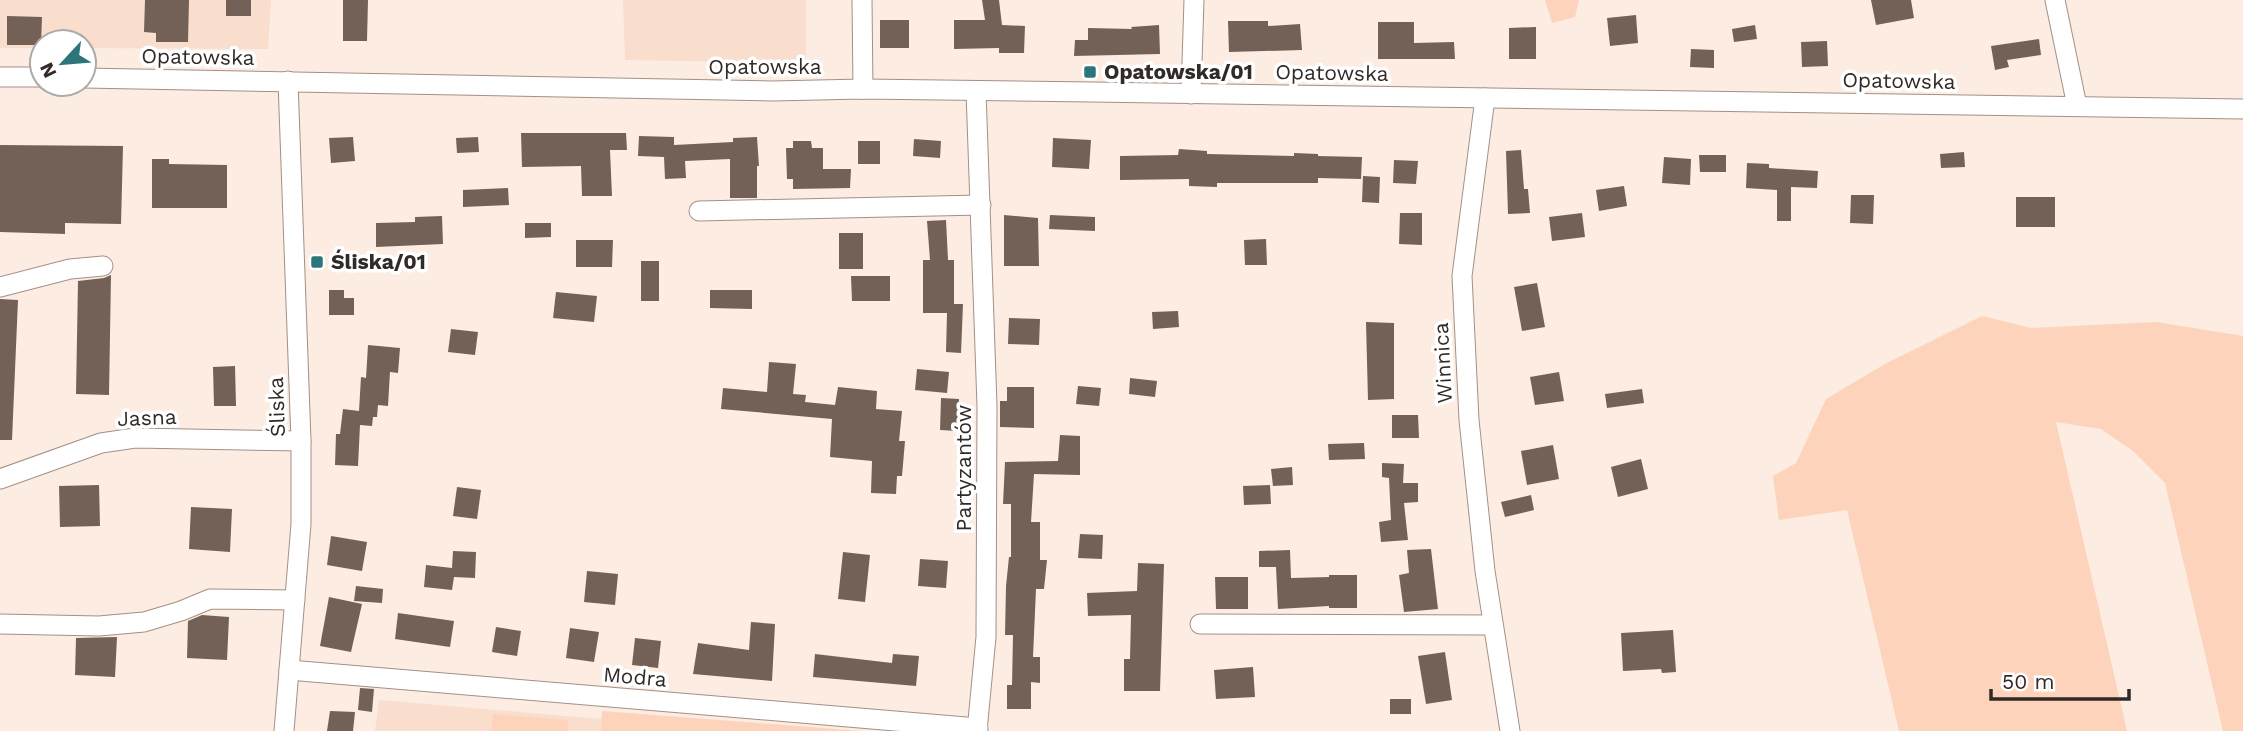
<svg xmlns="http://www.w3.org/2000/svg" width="2243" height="731" font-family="'Work Sans',sans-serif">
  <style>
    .built { fill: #f9ddcd }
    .green { fill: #fdd3bb }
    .building { fill: #736157 }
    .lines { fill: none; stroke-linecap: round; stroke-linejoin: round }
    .minor-casing { stroke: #a39086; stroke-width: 21 }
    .minor { stroke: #fff; stroke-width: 19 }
    .poi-dot { fill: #2c767b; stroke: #fff; stroke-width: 2.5 }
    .labels { text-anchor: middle; stroke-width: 7; stroke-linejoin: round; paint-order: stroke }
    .street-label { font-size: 21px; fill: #322a26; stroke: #fff }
    .poi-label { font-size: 21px; font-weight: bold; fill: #322a26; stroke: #fff; text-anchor: start }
  </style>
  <rect width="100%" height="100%" fill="#fcece2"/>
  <g class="built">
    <polygon points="0,0 271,0 268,49 84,48 84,42 42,42 42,48 0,48"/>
    <polygon points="623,0 806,0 806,63 625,60"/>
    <polygon points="379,700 602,719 601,731 375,731"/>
  </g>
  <g class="green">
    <polygon points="1545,0 1579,0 1575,17 1552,23"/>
    <polygon points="1982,316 2031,328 2156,322 2243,336 2243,731 2223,731 2165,483 2133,451 2101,429 2056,422 2127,731 1899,731 1847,510 1779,520 1773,476 1796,463 1826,399 1885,364"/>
    <polygon points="602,711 861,731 601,731"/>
    <polygon points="493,714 568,720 568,731 491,731"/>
  </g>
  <g class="building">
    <polygon points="145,0 189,0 188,42 156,42 156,33 144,32"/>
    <rect x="226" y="0" width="25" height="16"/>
    <polygon points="343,0 368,0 367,41 343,41"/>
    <polygon points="982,0 999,0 1002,25 1025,26 1024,53 999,53 999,48 954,49 954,20 985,20"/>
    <polygon points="1871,0 1911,0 1914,18 1876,25"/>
    <polygon points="1636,15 1638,43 1610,46 1607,18"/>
    <polygon points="7,16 42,17 41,45 7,45"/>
    <rect x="880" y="20" width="29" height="28"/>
    <polygon points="1228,21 1268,21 1268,26 1300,24 1302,50 1229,52"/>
    <polygon points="1378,22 1414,22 1414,43 1454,42 1455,59 1378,59"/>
    <polygon points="1159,25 1160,54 1074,56 1075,40 1088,40 1088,28 1132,29 1131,27"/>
    <polygon points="1755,25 1757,39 1734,42 1732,29"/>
    <polygon points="1536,27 1536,59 1509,59 1509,28"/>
    <polygon points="2039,39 2041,55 2007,60 2009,67 1995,70 1991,46"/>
    <polygon points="1827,41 1828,66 1802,67 1801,42"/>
    <polygon points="1691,49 1714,50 1714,68 1690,67"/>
    <polygon points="521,133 626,133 627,150 610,150 612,196 582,196 581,166 522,167"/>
    <polygon points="639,136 674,137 674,145 733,142 733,138 757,137 759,166 757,166 757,198 730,198 730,159 685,161 686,178 665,179 664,157 638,156"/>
    <polygon points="353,137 355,161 331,163 329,138"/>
    <polygon points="478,137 479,152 457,153 456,138"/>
    <polygon points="1053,138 1091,140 1089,169 1052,167"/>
    <polygon points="914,139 941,141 940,158 913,156"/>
    <polygon points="793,141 811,141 812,148 823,148 823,169 851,169 850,188 793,189 793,179 787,179 786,148 793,148"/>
    <rect x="858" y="141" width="22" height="23"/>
    <polygon points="0,145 123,146 121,224 65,223 65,234 0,232"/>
    <polygon points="1179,149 1207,151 1207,154 1294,156 1294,153 1318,154 1318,156 1362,157 1361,179 1318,178 1318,183 1217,183 1217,187 1189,186 1189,179 1120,180 1120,156 1178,155"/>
    <polygon points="1521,150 1524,189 1528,189 1530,213 1508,214 1506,151"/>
    <polygon points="1964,152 1965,167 1941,168 1940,154"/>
    <polygon points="1699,155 1726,155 1726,172 1700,172"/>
    <polygon points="1664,157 1691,159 1690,185 1662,183"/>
    <polygon points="152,159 169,159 169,164 227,165 227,208 152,208"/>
    <polygon points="1394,160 1418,161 1416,184 1393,183"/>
    <polygon points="1747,163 1769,164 1769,168 1818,171 1817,188 1791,187 1791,221 1777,221 1777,190 1746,188"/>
    <polygon points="1363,176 1380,177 1379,203 1362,202"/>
    <polygon points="1624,186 1627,206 1599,211 1596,190"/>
    <polygon points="508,188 509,205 463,207 463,190"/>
    <polygon points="1851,195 1874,195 1873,224 1850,223"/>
    <rect x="2016" y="197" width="39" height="30"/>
    <polygon points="1400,213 1422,213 1422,245 1399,244"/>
    <polygon points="1582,213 1585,237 1552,241 1549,217"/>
    <polygon points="1004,215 1038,218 1039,266 1004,266"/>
    <polygon points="1050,215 1095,217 1095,231 1049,229"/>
    <polygon points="442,216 443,244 376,247 376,223 415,222 415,217"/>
    <polygon points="946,220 948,260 954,260 954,304 963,304 961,353 946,352 947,313 923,313 923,260 930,260 927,221"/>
    <polygon points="525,223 551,223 551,237 525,238"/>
    <rect x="839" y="233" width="24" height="36"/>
    <polygon points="1266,239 1267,265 1245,265 1244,240"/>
    <polygon points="576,240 613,240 612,267 576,267"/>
    <rect x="641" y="261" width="18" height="40"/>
    <polygon points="111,275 109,395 76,394 78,281 104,278"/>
    <polygon points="851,276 890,276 890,301 852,301"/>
    <polygon points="1537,283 1545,327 1522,331 1514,287"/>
    <polygon points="329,290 344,290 344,298 354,298 354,315 329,315"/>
    <polygon points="710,290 752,290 752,309 710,308"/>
    <polygon points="556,292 597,296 594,322 553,318"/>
    <polygon points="0,299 18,300 12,440 0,440"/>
    <polygon points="1178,311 1179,327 1153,329 1152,312"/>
    <polygon points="1009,318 1040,319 1039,345 1008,344"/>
    <polygon points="1366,322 1394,323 1394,399 1368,400"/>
    <polygon points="451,329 478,332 475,355 448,352"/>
    <polygon points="368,345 400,348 398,373 390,372 388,406 378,405 377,417 373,417 372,426 360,425 358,466 335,465 336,434 340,434 343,409 359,411 361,377 366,378"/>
    <polygon points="769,362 796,364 793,394 806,395 805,402 835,405 838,387 877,391 876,409 902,411 899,441 905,441 902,476 897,476 896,494 871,493 872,461 830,457 832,419 721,409 723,388 767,392"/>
    <polygon points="235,366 236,406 214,406 213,367"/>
    <polygon points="917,369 949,372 947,393 915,390"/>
    <polygon points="1559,372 1564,401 1535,405 1530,377"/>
    <polygon points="1130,378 1157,381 1155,397 1129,394"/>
    <polygon points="1078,386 1101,388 1099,406 1076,404"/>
    <polygon points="1007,387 1034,387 1034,428 1000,427 1000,401 1007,401"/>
    <polygon points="1642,389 1644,403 1607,408 1605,394"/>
    <polygon points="941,398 959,399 958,431 940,430"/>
    <polygon points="1392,415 1418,415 1419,438 1392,438"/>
    <polygon points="1060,435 1080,436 1080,475 1034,474 1031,522 1040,522 1040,560 1047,560 1044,589 1036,589 1033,657 1040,657 1040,683 1031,682 1031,709 1007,709 1007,685 1012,685 1013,635 1005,635 1006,586 1009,557 1011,557 1011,504 1003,504 1005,462 1058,461"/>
    <polygon points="1364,443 1365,459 1329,460 1328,444"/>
    <polygon points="1553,445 1559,479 1527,485 1521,451"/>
    <polygon points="1641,459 1648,489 1618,497 1611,467"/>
    <polygon points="1382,463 1404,464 1403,483 1418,483 1418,502 1404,503 1408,540 1381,542 1379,522 1391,520 1389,478 1382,477"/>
    <polygon points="1292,467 1293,485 1273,486 1271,469"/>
    <polygon points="99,485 100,526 60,527 59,486"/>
    <polygon points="1270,485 1271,504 1244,505 1243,486"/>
    <polygon points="457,487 481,490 477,519 453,516"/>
    <polygon points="1531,495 1534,510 1505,517 1501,502"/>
    <polygon points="191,507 232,509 230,552 189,549"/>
    <polygon points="1080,534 1103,535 1102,559 1078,558"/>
    <polygon points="331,536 367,542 362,571 327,565"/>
    <polygon points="1431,549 1438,609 1404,612 1399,575 1409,573 1407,550"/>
    <polygon points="1290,550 1291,578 1329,577 1329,575 1357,575 1357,608 1329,608 1329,606 1278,609 1276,567 1259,567 1259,551"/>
    <polygon points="453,551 476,552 475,578 454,577 452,590 424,587 426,565 452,568"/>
    <polygon points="843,552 870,555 865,602 838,599"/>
    <polygon points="920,559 948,561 946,588 918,586"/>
    <polygon points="1138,563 1164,564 1160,691 1124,691 1124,659 1130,659 1131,615 1088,616 1087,593 1137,591"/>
    <polygon points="587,571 618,574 615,605 584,602"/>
    <polygon points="1215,577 1248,577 1248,609 1216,609"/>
    <polygon points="356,586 383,589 382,603 354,601"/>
    <polygon points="329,597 362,604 351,652 320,646"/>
    <polygon points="398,613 454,621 450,647 395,639"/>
    <polygon points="202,615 229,617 227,660 187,658 188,621"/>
    <polygon points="751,622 775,624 772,681 693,674 698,643 749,650"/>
    <polygon points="496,627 521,631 517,656 492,652"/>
    <polygon points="570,628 599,632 594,662 566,658"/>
    <polygon points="1673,630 1676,672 1662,673 1661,669 1623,671 1621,633"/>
    <polygon points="117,637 115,677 75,675 76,638"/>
    <polygon points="635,638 661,641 658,668 632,665"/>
    <polygon points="1445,652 1452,700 1426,704 1418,656"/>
    <polygon points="815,654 892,663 893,654 919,656 916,686 813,677"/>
    <polygon points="1253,667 1255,697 1216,699 1214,670"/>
    <polygon points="360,688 374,689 372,712 358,710"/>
    <rect x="1390" y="699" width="21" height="15"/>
    <polygon points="330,711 355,712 353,731 327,731"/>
  </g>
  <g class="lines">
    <defs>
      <g id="minor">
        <polyline points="862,0 863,89"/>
        <polyline points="2055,0 2077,106"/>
        <polyline points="0,77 42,77"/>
        <polyline points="84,78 772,91 863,89 1092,92 2243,109"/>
        <polyline points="976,91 987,406 986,637 977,731"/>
        <polyline points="1191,94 1194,0"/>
        <polyline points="1485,98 1462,276 1469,420 1485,571 1510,731"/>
        <polyline points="699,211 981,205"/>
        <polyline points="0,287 70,269 103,266"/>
        <polyline points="0,479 101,443 135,438 301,441"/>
        <polyline points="0,624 99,626 144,622 181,611 210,599 295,600"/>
        <polyline points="1200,624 1493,625"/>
        <polyline points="289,670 978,728"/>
        <polyline points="284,731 301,524 301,441 288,81"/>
      </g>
    </defs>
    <use href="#minor" class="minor-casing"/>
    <use href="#minor" class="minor"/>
  </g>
  <g class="poi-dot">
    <rect x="1083" y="65" width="14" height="14" rx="3.5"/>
    <rect x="310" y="255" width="14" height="14" rx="3.5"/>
  </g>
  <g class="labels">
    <g class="street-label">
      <text transform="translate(198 57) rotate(1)" y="7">Opatowska</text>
      <text x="765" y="74">Opatowska</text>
      <text transform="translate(1332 73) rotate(1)" y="7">Opatowska</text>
      <text transform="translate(1899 81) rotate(1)" y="7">Opatowska</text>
      <text transform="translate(1443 363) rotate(-93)" y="7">Winnica</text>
      <text transform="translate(277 407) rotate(-92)" y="7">Śliska</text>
      <text transform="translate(147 418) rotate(-2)" y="7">Jasna</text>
      <text transform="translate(964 468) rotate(-90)" y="7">Partyzantów</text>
      <text transform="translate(635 677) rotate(5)" y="7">Modra</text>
    </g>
    <g class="poi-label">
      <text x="1104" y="79">Opatowska/01</text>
      <text x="331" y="269">Śliska/01</text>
    </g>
  </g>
  <g transform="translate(63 63) rotate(244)"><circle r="33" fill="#ffffff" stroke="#adaaa8" stroke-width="2"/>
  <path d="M0-5L12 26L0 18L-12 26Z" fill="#2c767b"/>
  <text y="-10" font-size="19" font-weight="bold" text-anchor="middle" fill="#322a26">N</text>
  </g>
  <path d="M1991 689v10h138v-10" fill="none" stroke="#322a26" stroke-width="3.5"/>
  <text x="2002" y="689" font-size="21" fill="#322a26" stroke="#ffffff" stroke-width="5" paint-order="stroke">50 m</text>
</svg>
